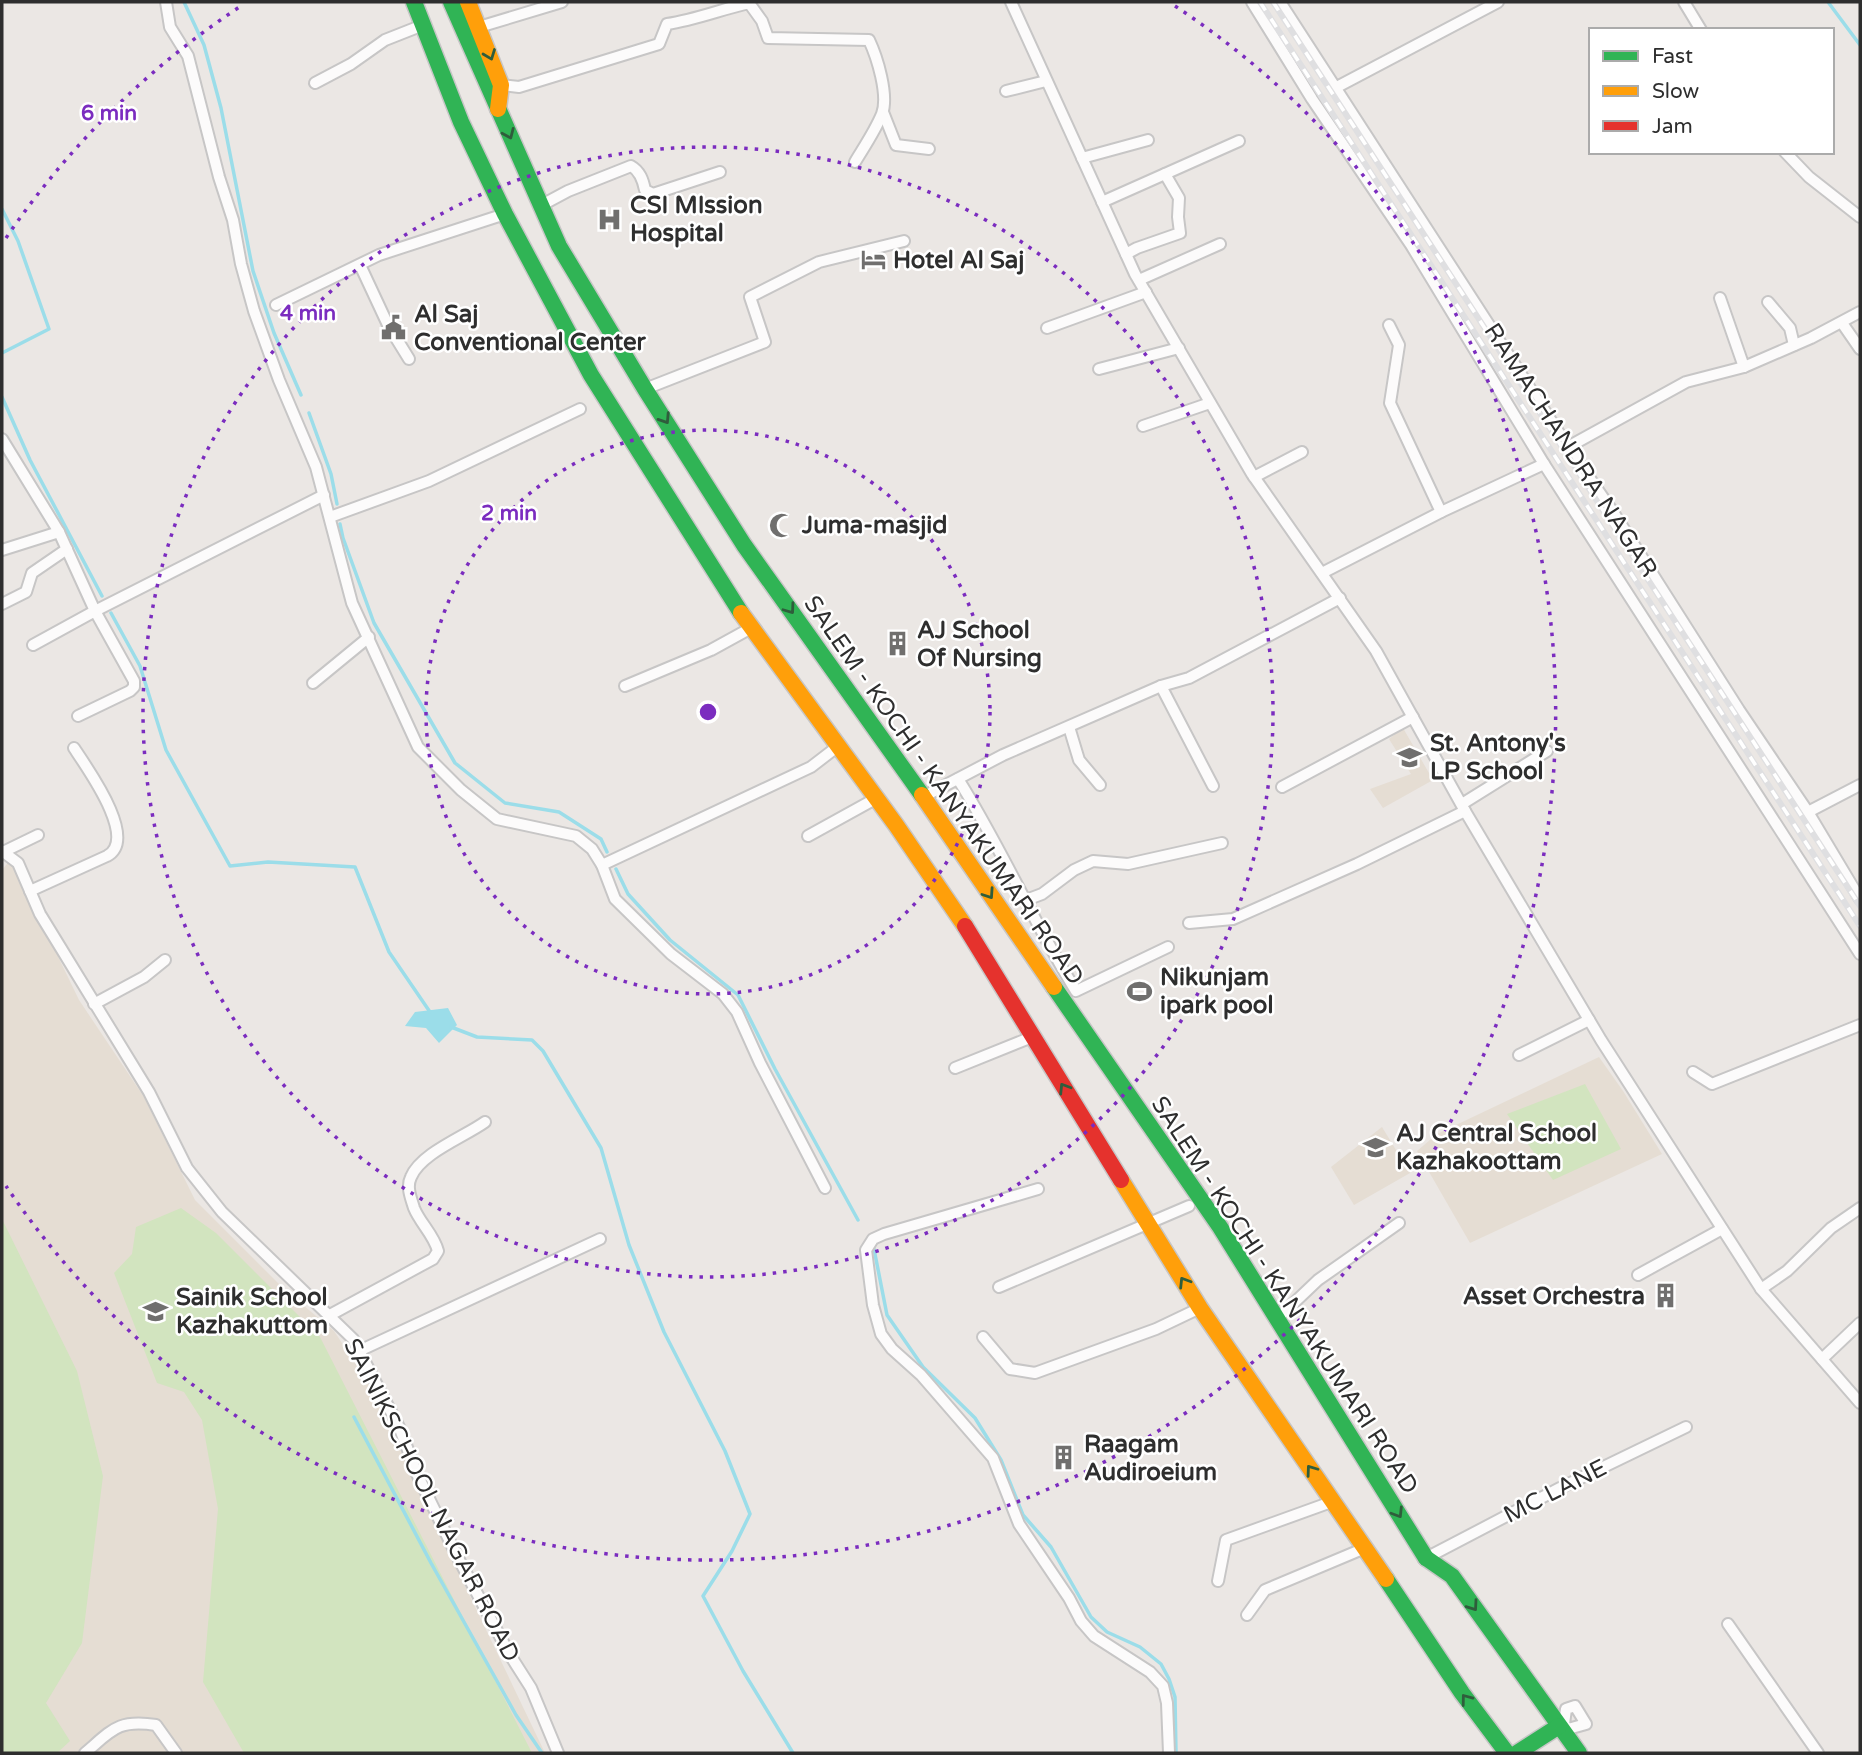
<svg xmlns="http://www.w3.org/2000/svg" width="1862" height="1755" font-family="'Varela Round',sans-serif">
  <style>
    .education { fill: #e5ddd3 }
    .green { fill: #d2e4bf }
    .water { fill: #9bdde9 }
    .lines { fill: none; stroke-linecap: round; stroke-linejoin: round }
    .stream { stroke: #9bdde9; stroke-width: 3.5 }
    .street-casing { stroke: #c7c6c6; stroke-width: 14 }
    .fast-casing { stroke: #c7c6c6; stroke-width: 19 }
    .slow-casing { stroke: #c7c6c6; stroke-width: 19 }
    .jam-casing { stroke: #c7c6c6; stroke-width: 19 }
    .street { stroke: #fcfbfb; stroke-width: 10 }
    .fast { stroke: #30b455; stroke-width: 16 }
    .slow { stroke: #ff9f0a; stroke-width: 16 }
    .jam { stroke: #e5322d; stroke-width: 16 }
    .rail-casing { stroke: #dfdfe1; stroke-width: 6 }
    .rail { stroke: #fff; stroke-width: 3.5; stroke-dasharray: 10; stroke-linecap: butt }
    .oneway { stroke: #2f5d3c }
    .ring { fill: none; stroke: #7b2cbf; stroke-width: 3.5; stroke-dasharray: 3.5 7 }
    .labels { text-anchor: middle; stroke-width: 5; stroke-linejoin: round; paint-order: stroke }
    .poi-label { font-size: 24px; font-weight: bold; fill: #2e2e2e; stroke: #fff; text-anchor: start }
    .street-label { font-size: 24px; fill: #2e2e2e; stroke: #fff }
    .centre { fill: #7b2cbf; stroke: #fff; stroke-width: 3.5 }
    .ring-label { font-size: 21px; text-anchor: middle; font-weight: bold; fill: #7b2cbf; stroke: #fff; stroke-width: 5; stroke-linejoin: round; paint-order: stroke }
  </style>
  <rect width="100%" height="100%" fill="#ebe7e4"/>
  <g class="education">
    <polygon points="1403,728 1433,780 1383,808 1370,789 1411,774 1389,739"/>
    <polygon points="11,859 79,1000 144,1097 195,1200 285,1290 334,1331 367,1381 545,1753 2,1753 2,870"/>
    <polygon points="1599,1057 1623,1091 1662,1154 1470,1243 1417,1151 1437,1134"/>
    <polygon points="1382,1127 1410,1173 1354,1205 1331,1167"/>
  </g>
  <g class="green">
    <polygon points="1585,1084 1621,1149 1553,1180 1507,1114"/>
    <polygon points="181,1208 216,1233 320,1337 532,1753 244,1753 203,1682 218,1509 202,1420 184,1392 157,1383 114,1273 132,1254 136,1227"/>
    <polygon points="2,1219 77,1371 103,1476 82,1643 46,1703 70,1741 57,1753 2,1753"/>
  </g>
  <polygon class="water" points="448,1008 457,1025 439,1043 426,1028 405,1026 415,1012"/>
  <g class="lines">
    <g class="stream">
      <polyline points="184,2 204,45 221,108 253,271 274,333 301,395"/>
      <polyline points="1828,2 1860,45"/>
      <polyline points="2,209 18,241 49,329 2,353"/>
      <polyline points="2,397 30,460 102,596"/>
      <polyline points="309,413 331,474 337,504"/>
      <polyline points="340,524 343,538 374,623 455,763 505,803 559,812 601,839 607,852"/>
      <polyline points="111,613 140,666 166,750 230,866 268,862 355,867 389,952 430,1012"/>
      <polyline points="616,869 628,894 670,940 738,995 775,1069 858,1220"/>
      <polyline points="451,1027 477,1037 532,1040 543,1051 601,1148 629,1245 664,1332 725,1451 750,1514 732,1551 703,1596 743,1671 793,1753"/>
      <polyline points="874,1249 887,1315 923,1367 975,1418 1001,1460 1023,1515 1051,1547 1091,1617 1107,1632 1140,1647 1161,1664 1169,1679 1175,1697 1176,1753"/>
      <polyline points="354,1417 431,1563 516,1715 542,1753"/>
    </g>
    <defs>
      <g id="street">
        <polyline points="166,2 170,27 188,56 219,177 233,220 241,264 254,311 279,380 316,467 352,603 418,747 461,790 497,819 576,836 592,849 602,865 615,899 671,954 723,994 737,1012 760,1063 825,1188"/>
        <polyline points="1011,2 1135,274 1252,474 1376,651 1465,811 1601,1040 1761,1289 1860,1403"/>
        <polyline points="1252,2 1312,99 1411,245 1544,464"/>
        <polyline points="1280,2 1568,447 1613,512 1739,710 1808,812 1860,899"/>
        <polyline points="1684,2 1701,30"/>
        <polyline points="479,27 562,2"/>
        <polyline points="315,83 351,64 385,40 423,25"/>
        <path d="M 501,85 L 519,87 L 659,44 L 667,24 C 695,20 722,9 749,3 L 762,21 L 768,38 L 869,40 C 877,57 889,95 882,114 C 875,131 864,147 855,162"/>
        <polyline points="1335,88 1498,2"/>
        <polyline points="1006,91 1046,81"/>
        <polyline points="883,112 896,145 929,149"/>
        <polyline points="1785,152 1809,177 1860,217"/>
        <polyline points="1082,158 1148,140"/>
        <polyline points="1102,202 1239,141"/>
        <path d="M 540,206 L 568,191 L 631,166 C 640,171 643,180 645,190 L 653,194 L 720,172"/>
        <polyline points="1126,254 1137,248 1180,233 1178,217 1179,198 1165,174"/>
        <polyline points="360,265 388,325 409,359"/>
        <polyline points="1139,280 1220,244"/>
        <polyline points="1720,298 1744,367"/>
        <polyline points="1768,302 1790,328 1794,345"/>
        <polyline points="276,305 379,255 505,214"/>
        <polyline points="1842,323 1860,349"/>
        <polyline points="1389,325 1399,345 1390,403 1441,512"/>
        <polyline points="1047,328 1146,292"/>
        <polyline points="1099,369 1179,348"/>
        <polyline points="645,389 765,342 750,297 819,262 904,241"/>
        <polyline points="1143,426 1210,403"/>
        <polyline points="2,439 59,532 95,611 134,681 134,687 130,691 78,716"/>
        <polyline points="1568,447 1686,382 1744,367 1811,338 1860,312"/>
        <polyline points="1254,477 1302,452"/>
        <polyline points="330,517 429,481 580,409"/>
        <polyline points="2,550 59,532"/>
        <polyline points="1322,573 1441,512 1544,464 1860,954"/>
        <polyline points="2,604 26,592 32,573 67,549"/>
        <polyline points="33,645 95,611 324,495"/>
        <polyline points="313,683 369,637"/>
        <polyline points="625,686 711,650 751,628"/>
        <polyline points="1161,686 1213,786"/>
        <polyline points="1069,727 1079,760 1100,785"/>
        <path d="M 958,779 C 1001,847 1033,922 1076,991 L 1168,947"/>
        <polyline points="1282,787 1413,717"/>
        <polyline points="923,797 1003,755 1161,686 1189,678 1340,598"/>
        <polyline points="1462,804 1547,751"/>
        <polyline points="1808,812 1860,785"/>
        <polyline points="808,836 875,799"/>
        <polyline points="2,851 18,863 40,914 149,1092 187,1168 222,1212 353,1339 400,1429 417,1474 457,1556 510,1655 531,1688 558,1753"/>
        <polyline points="3,852 38,835"/>
        <polyline points="602,865 811,767 837,747"/>
        <path d="M 30,891 L 107,856 C 139,839 87,768 74,748"/>
        <polyline points="1026,900 1042,894 1074,870 1093,861 1128,864 1222,843"/>
        <polyline points="1189,923 1233,919 1357,864 1465,811"/>
        <polyline points="94,1004 144,977 165,960"/>
        <polyline points="1519,1055 1589,1020"/>
        <polyline points="955,1068 1032,1037"/>
        <polyline points="1693,1072 1712,1084 1860,1025"/>
        <polyline points="1038,1189 884,1234 873,1239 866,1250 873,1305 881,1334 892,1349 921,1375 993,1458 1019,1524 1069,1598 1081,1621 1094,1636 1150,1672 1163,1686 1167,1703 1169,1753"/>
        <polyline points="1638,1275 1722,1229"/>
        <polyline points="999,1287 1189,1206"/>
        <polyline points="1761,1289 1787,1271 1831,1228 1860,1208"/>
        <path d="M 330,1315 L 433,1259 L 438,1251 C 434,1235 420,1223 414,1208 C 411,1198 406,1187 411,1177 C 421,1153 464,1137 485,1122"/>
        <polyline points="1277,1319 1318,1280 1399,1223"/>
        <polyline points="983,1337 1010,1369 1035,1373 1156,1329 1200,1308"/>
        <polyline points="359,1351 600,1239"/>
        <polyline points="1822,1359 1860,1323"/>
        <polyline points="1426,1558 1560,1488 1686,1427"/>
        <polyline points="1218,1581 1226,1540 1334,1501"/>
        <polyline points="1247,1615 1265,1590 1365,1548"/>
        <polyline points="1728,1624 1818,1753"/>
        <polyline points="1561,1725 1564,1724 1568,1729 1586,1724 1575,1706 1566,1709 1564,1724"/>
        <path d="M 85,1753 C 112,1730 118,1719 156,1725 L 176,1753"/>
      </g>
      <g id="fast">
        <polyline points="414,2 461,122 505,214 591,375 741,613"/>
        <polyline points="451,2 559,246 645,389 744,545 922,795"/>
        <polyline points="1054,987 1220,1227 1426,1558"/>
        <polyline points="1426,1558 1452,1576 1579,1753"/>
        <polyline points="1386,1579 1462,1693 1507,1753"/>
        <polyline points="1517,1753 1559,1726"/>
      </g>
      <g id="slow">
        <polyline points="468,2 501,85 498,109"/>
        <polyline points="741,613 896,825 965,926"/>
        <polyline points="922,795 1054,987"/>
        <polyline points="1121,1180 1200,1308 1386,1579"/>
      </g>
      <polyline id="jam" points="965,926 1121,1180"/>
    </defs>
    <use href="#street" class="street-casing"/>
    <use href="#fast" class="fast-casing"/>
    <use href="#slow" class="slow-casing"/>
    <use href="#jam" class="jam-casing"/>
    <use href="#street" class="street"/>
    <use href="#fast" class="fast"/>
    <use href="#slow" class="slow"/>
    <use href="#jam" class="jam"/>
    <defs>
      <g id="rail">
        <polyline points="1260,2 1860,926"/>
        <polyline points="1273,2 1860,906"/>
      </g>
    </defs>
    <use href="#rail" class="rail-casing"/>
    <use href="#rail" class="rail"/>
  </g>
  <defs><path id="oneway-chevron" d="M-2-3.5L2.5 0L-2 3.5" fill="none" stroke-width="1.6" stroke-linecap="round" stroke-linejoin="round" transform="scale(1.75)"/></defs>
  <g class="oneway">
    <use href="#oneway-chevron" transform="translate(490 55) rotate(69)"/>
    <use href="#oneway-chevron" transform="translate(509 134) rotate(66)"/>
    <use href="#oneway-chevron" transform="translate(665 419) rotate(57)"/>
    <use href="#oneway-chevron" transform="translate(790 609) rotate(54)"/>
    <use href="#oneway-chevron" transform="translate(989 894) rotate(56)"/>
    <use href="#oneway-chevron" transform="translate(1064 1088) rotate(-122)"/>
    <use href="#oneway-chevron" transform="translate(1184 1282) rotate(-122)"/>
    <use href="#oneway-chevron" transform="translate(1311 1470) rotate(-126)"/>
    <use href="#oneway-chevron" transform="translate(1398 1513) rotate(58)"/>
    <use href="#oneway-chevron" transform="translate(1473 1606) rotate(55)"/>
    <use href="#oneway-chevron" transform="translate(1466 1699) rotate(-127)"/>
  </g>
  <g class="ring">
    <circle cx="708" cy="712" r="282"/>
    <circle cx="708" cy="712" r="565"/>
    <path d="M6 238A847 847 0 0 1 241 6M1175 6A847 847 0 1 1 6 1186"/>
  </g>
  <defs>
    <symbol id="hospital-bare" viewBox="-9 -9 18 18"><path d="M-5-5h3v3.5h4V-5h3V5h-3V1.5h-4V5h-3Z" fill="#706f6e" stroke="#fff" stroke-width="2.5" paint-order="stroke"/></symbol>
    <symbol id="hotel-bare" viewBox="-9 -9 18 18"><path d="M-6-4.5h1.5V1H6V5H4.5V3h-9V5H-6ZM-4 0a1.8 1.8 0 1 1 3.6 0ZM.5 0V-2.5h3Q6-2.5 6 0Z" fill="#706f6e" stroke="#fff" stroke-width="2.5" paint-order="stroke"/></symbol>
    <symbol id="civic-bare" viewBox="-9 -9 18 18"><path d="M-.6-6.5H3V-4.5H.6V-3L4-1V1h2V6H-6V1h2V-1L-.6-3ZM-1.2 2.5V6h2.4V2.5Z" fill="#706f6e" stroke="#fff" stroke-width="2.5" paint-order="stroke"/></symbol>
    <symbol id="mosque-bare" viewBox="-9 -9 18 18"><path d="M3.5-4.9A6 6 0 1 0 3.5 4.9A5 5 0 1 1 3.5-4.9Z" fill="#706f6e" stroke="#fff" stroke-width="2.5" paint-order="stroke"/></symbol>
    <symbol id="building-bare" viewBox="-9 -9 18 18"><path d="M-4-6H4V6H1V3H-1V6H-4ZM-2.5-4.3h1.7v1.8h-1.7ZM.8-4.3h1.7v1.8H.8ZM-2.5-1h1.7V.8h-1.7ZM.8-1h1.7V.8H.8Z" fill="#706f6e" stroke="#fff" stroke-width="2.5" paint-order="stroke"/></symbol>
    <symbol id="school-bare" viewBox="-9 -9 18 18"><path d="M0-5L7-2L0 1L-7-2ZM-4 1L0 2.5L4 1V4Q0 6-4 4Z" fill="#706f6e" stroke="#fff" stroke-width="2.5" paint-order="stroke"/></symbol>
    <symbol id="stadium-bare" viewBox="-9 -9 18 18"><path d="M0-5a6.5 5 0 1 0 0 10a6.5 5 0 1 0 0-10ZM-3.5-1.8h7v3.6h-7Z" fill="#706f6e" stroke="#fff" stroke-width="2.5" paint-order="stroke"/></symbol>
  </defs>
  <g fill-rule="evenodd">
    <use href="#hospital-bare" x="592" y="202" width="35" height="35"/>
    <use href="#hotel-bare" x="856" y="242" width="35" height="35"/>
    <use href="#civic-bare" x="376" y="310" width="35" height="35"/>
    <use href="#mosque-bare" x="764" y="508" width="35" height="35"/>
    <use href="#building-bare" x="880" y="626" width="35" height="35"/>
    <use href="#school-bare" x="1392" y="740" width="35" height="35"/>
    <use href="#stadium-bare" x="1122" y="974" width="35" height="35"/>
    <use href="#school-bare" x="1358" y="1130" width="35" height="35"/>
    <use href="#building-bare" x="1648" y="1278" width="35" height="35"/>
    <use href="#school-bare" x="138" y="1294" width="35" height="35"/>
    <use href="#building-bare" x="1046" y="1440" width="35" height="35"/>
  </g>
  <g class="labels">
    <g class="poi-label">
      <text x="630" y="213">CSI MIssion<tspan x="630" dy="28">Hospital</tspan></text>
      <text x="893" y="268">Hotel Al Saj</text>
      <text x="414" y="322">Al Saj<tspan x="414" dy="28">Conventional Center</tspan></text>
      <text x="802" y="533">Juma-masjid</text>
      <text x="917" y="638">AJ School<tspan x="917" dy="28">Of Nursing</tspan></text>
      <text x="1430" y="751">St. Antony's<tspan x="1430" dy="28">LP School</tspan></text>
      <text x="1160" y="985">Nikunjam<tspan x="1160" dy="28">ipark pool</tspan></text>
      <text x="1396" y="1141">AJ Central School<tspan x="1396" dy="28">Kazhakoottam</tspan></text>
      <text x="1645" y="1304" text-anchor="end">Asset Orchestra</text>
      <text x="176" y="1305">Sainik School<tspan x="176" dy="28">Kazhakuttom</tspan></text>
      <text x="1084" y="1452">Raagam<tspan x="1084" dy="28">Audiroeium</tspan></text>
    </g>
    <g class="street-label">
      <text transform="translate(1571 450) rotate(57)" y="8">RAMACHANDRA NAGAR</text>
      <text transform="translate(944 790) rotate(55)" y="8">SALEM - KOCHI - KANYAKUMARI ROAD</text>
      <text transform="translate(1285 1295) rotate(57)" y="8">SALEM - KOCHI - KANYAKUMARI ROAD</text>
      <text transform="translate(1555 1491) rotate(-27)" y="8">MC LANE</text>
      <text transform="translate(432 1500) rotate(63)" y="8">SAINIKSCHOOL NAGAR ROAD</text>
    </g>
  </g>
  <circle cx="708" cy="712" r="10" class="centre"/>
  <g class="ring-label">
    <text x="109" y="120">6 min</text>
    <text x="308" y="320">4 min</text>
    <text x="509" y="520">2 min</text>
  </g>
  <rect width="1862" height="1755" fill="none" stroke="#2e2e2e" stroke-width="7"/>
  <rect x="1589" y="28" width="245" height="126" fill="#ffffff" stroke="#ababab" stroke-width="2"/>
  <rect x="1603" y="51" width="35" height="10" fill="#30b455" stroke="#ababab" stroke-width="2"/>
  <text x="1652" y="63" font-size="21" fill="#2e2e2e">Fast</text>
  <rect x="1603" y="86" width="35" height="10" fill="#ff9f0a" stroke="#ababab" stroke-width="2"/>
  <text x="1652" y="98" font-size="21" fill="#2e2e2e">Slow</text>
  <rect x="1603" y="121" width="35" height="10" fill="#e5322d" stroke="#ababab" stroke-width="2"/>
  <text x="1652" y="133" font-size="21" fill="#2e2e2e">Jam</text>
</svg>
